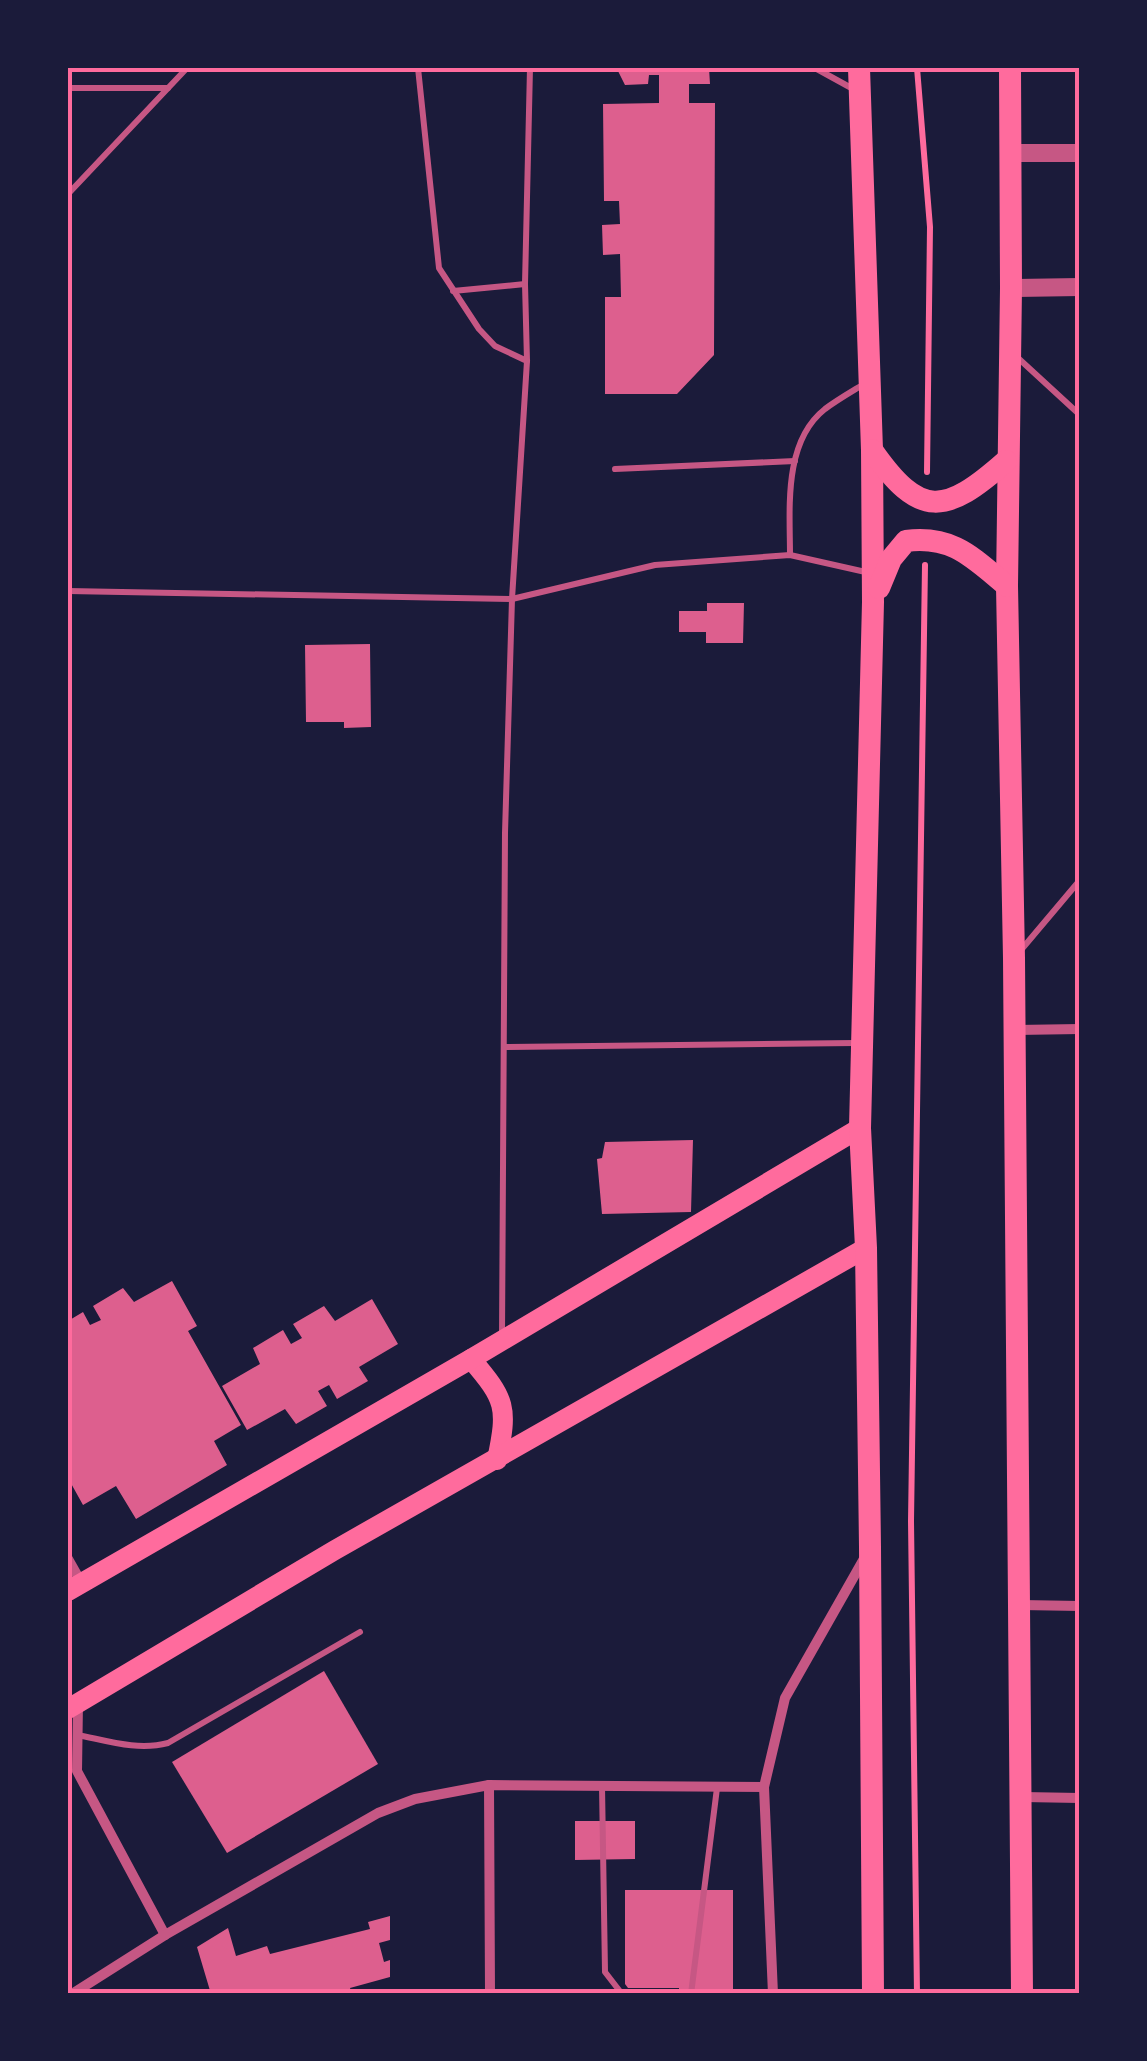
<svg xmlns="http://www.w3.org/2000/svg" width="1147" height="2061" font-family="Poppins,sans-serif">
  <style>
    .building { fill: #dd5f8e }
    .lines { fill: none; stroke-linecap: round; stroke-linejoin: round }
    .path { stroke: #ff6b9d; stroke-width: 6 }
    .service { stroke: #c65784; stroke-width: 6 }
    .minor { stroke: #c65784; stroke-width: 10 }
    .tertiary { stroke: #c65784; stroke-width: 18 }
    .secondary { stroke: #ff6b9d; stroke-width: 20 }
    .trunk { stroke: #ff6b9d; stroke-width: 22 }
    .neatline { fill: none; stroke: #ff6b9d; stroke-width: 4 }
  </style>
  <rect width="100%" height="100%" fill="#1b1b3a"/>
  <g class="building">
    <polygon points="590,68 709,68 710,84 689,84 689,103 715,103 714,355 677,394 605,394 605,297 621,297 620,254 603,255 602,225 620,224 619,201 604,201 603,104 659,103 659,75 649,75 648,84 625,85 618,71 590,71"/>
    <polygon points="707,603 744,603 743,643 706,643 706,632 679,632 679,611 707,611"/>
    <polygon points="370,644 371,727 344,728 344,722 306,722 305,645"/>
    <polygon points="693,1140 691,1212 602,1214 597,1159 602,1158 605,1142"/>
    <polygon points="172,1281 197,1326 188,1331 241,1425 214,1441 227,1465 136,1519 116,1486 83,1505 68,1478 68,1321 83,1312 90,1325 101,1320 93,1306 123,1288 134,1302"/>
    <polygon points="372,1299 398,1344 359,1367 368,1381 337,1399 329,1385 318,1391 327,1406 296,1424 285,1409 247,1430 222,1386 260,1364 253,1348 283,1330 291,1344 302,1338 293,1324 324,1306 335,1321"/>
    <polygon points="324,1671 378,1764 227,1853 172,1762"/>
    <polygon points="575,1821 635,1821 635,1859 575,1860"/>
    <polygon points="625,1890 733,1890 733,1994 679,1994 679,1988 628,1988 625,1984"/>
    <polygon points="390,1916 390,1940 379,1943 384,1962 390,1960 390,1977 350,1988 352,1994 211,1994 197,1947 228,1928 236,1956 267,1946 270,1954 370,1929 368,1922"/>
  </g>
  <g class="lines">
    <g class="path">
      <polyline points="917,68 930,227 927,472"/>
      <polyline points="917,1994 911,1521 925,565"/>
    </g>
    <g class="service">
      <polyline points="418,68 439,268 479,329 495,346 527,361"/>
      <polyline points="815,68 855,90"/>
      <polyline points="68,88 168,88"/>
      <polyline points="68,194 187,68"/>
      <polyline points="453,291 525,284"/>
      <polyline points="1018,358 1080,415"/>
      <polyline points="615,469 795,461"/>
      <path d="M 790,555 C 790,509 783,442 825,409 C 837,400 851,392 864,384"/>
      <polyline points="68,591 512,599 655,565 790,555 870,573"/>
      <polyline points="1021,950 1080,880"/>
      <polyline points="504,1047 856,1043"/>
      <polyline points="502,1336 505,833 512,599 527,361 525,284 530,68"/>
      <path d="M 78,1735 C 108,1741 138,1751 168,1743 L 360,1632"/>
      <polyline points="602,1786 605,1972 622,1994"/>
      <polyline points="691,1994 717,1788"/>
    </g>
    <g class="minor">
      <polyline points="1015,1030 1080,1029"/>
      <polyline points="68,1559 81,1582"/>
      <polyline points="1021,1605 1080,1606"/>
      <polyline points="78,1703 77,1771 165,1935"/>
      <polyline points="489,1785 490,1994"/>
      <polyline points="1023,1797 1080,1798"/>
      <polyline points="72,1994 165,1935 378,1813 415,1799 489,1785 764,1787"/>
      <polyline points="773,1994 764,1787 785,1698 865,1557"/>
    </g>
    <g class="tertiary">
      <polyline points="1011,153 1080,153"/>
      <polyline points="1011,288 1080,287"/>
    </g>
    <g class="secondary">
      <path d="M 471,1359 C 506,1400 508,1407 497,1460"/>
      <polyline points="68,1591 471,1359 860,1128"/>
      <polyline points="68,1709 335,1550 866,1248"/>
    </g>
    <g class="trunk">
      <polyline points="859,68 872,450 873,602 860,1128 866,1248 870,1547 873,1994"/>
      <polyline points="1010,68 1011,288 1007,586 1014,958 1022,1994"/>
      <path d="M 872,450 C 920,519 945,515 1006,461"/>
      <path d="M 879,588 L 891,559 L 906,541 C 953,535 973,558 1007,586"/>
    </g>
  </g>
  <rect width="1147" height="2061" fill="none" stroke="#1b1b3a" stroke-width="140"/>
  <rect x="70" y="70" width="1007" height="1921" class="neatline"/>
</svg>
